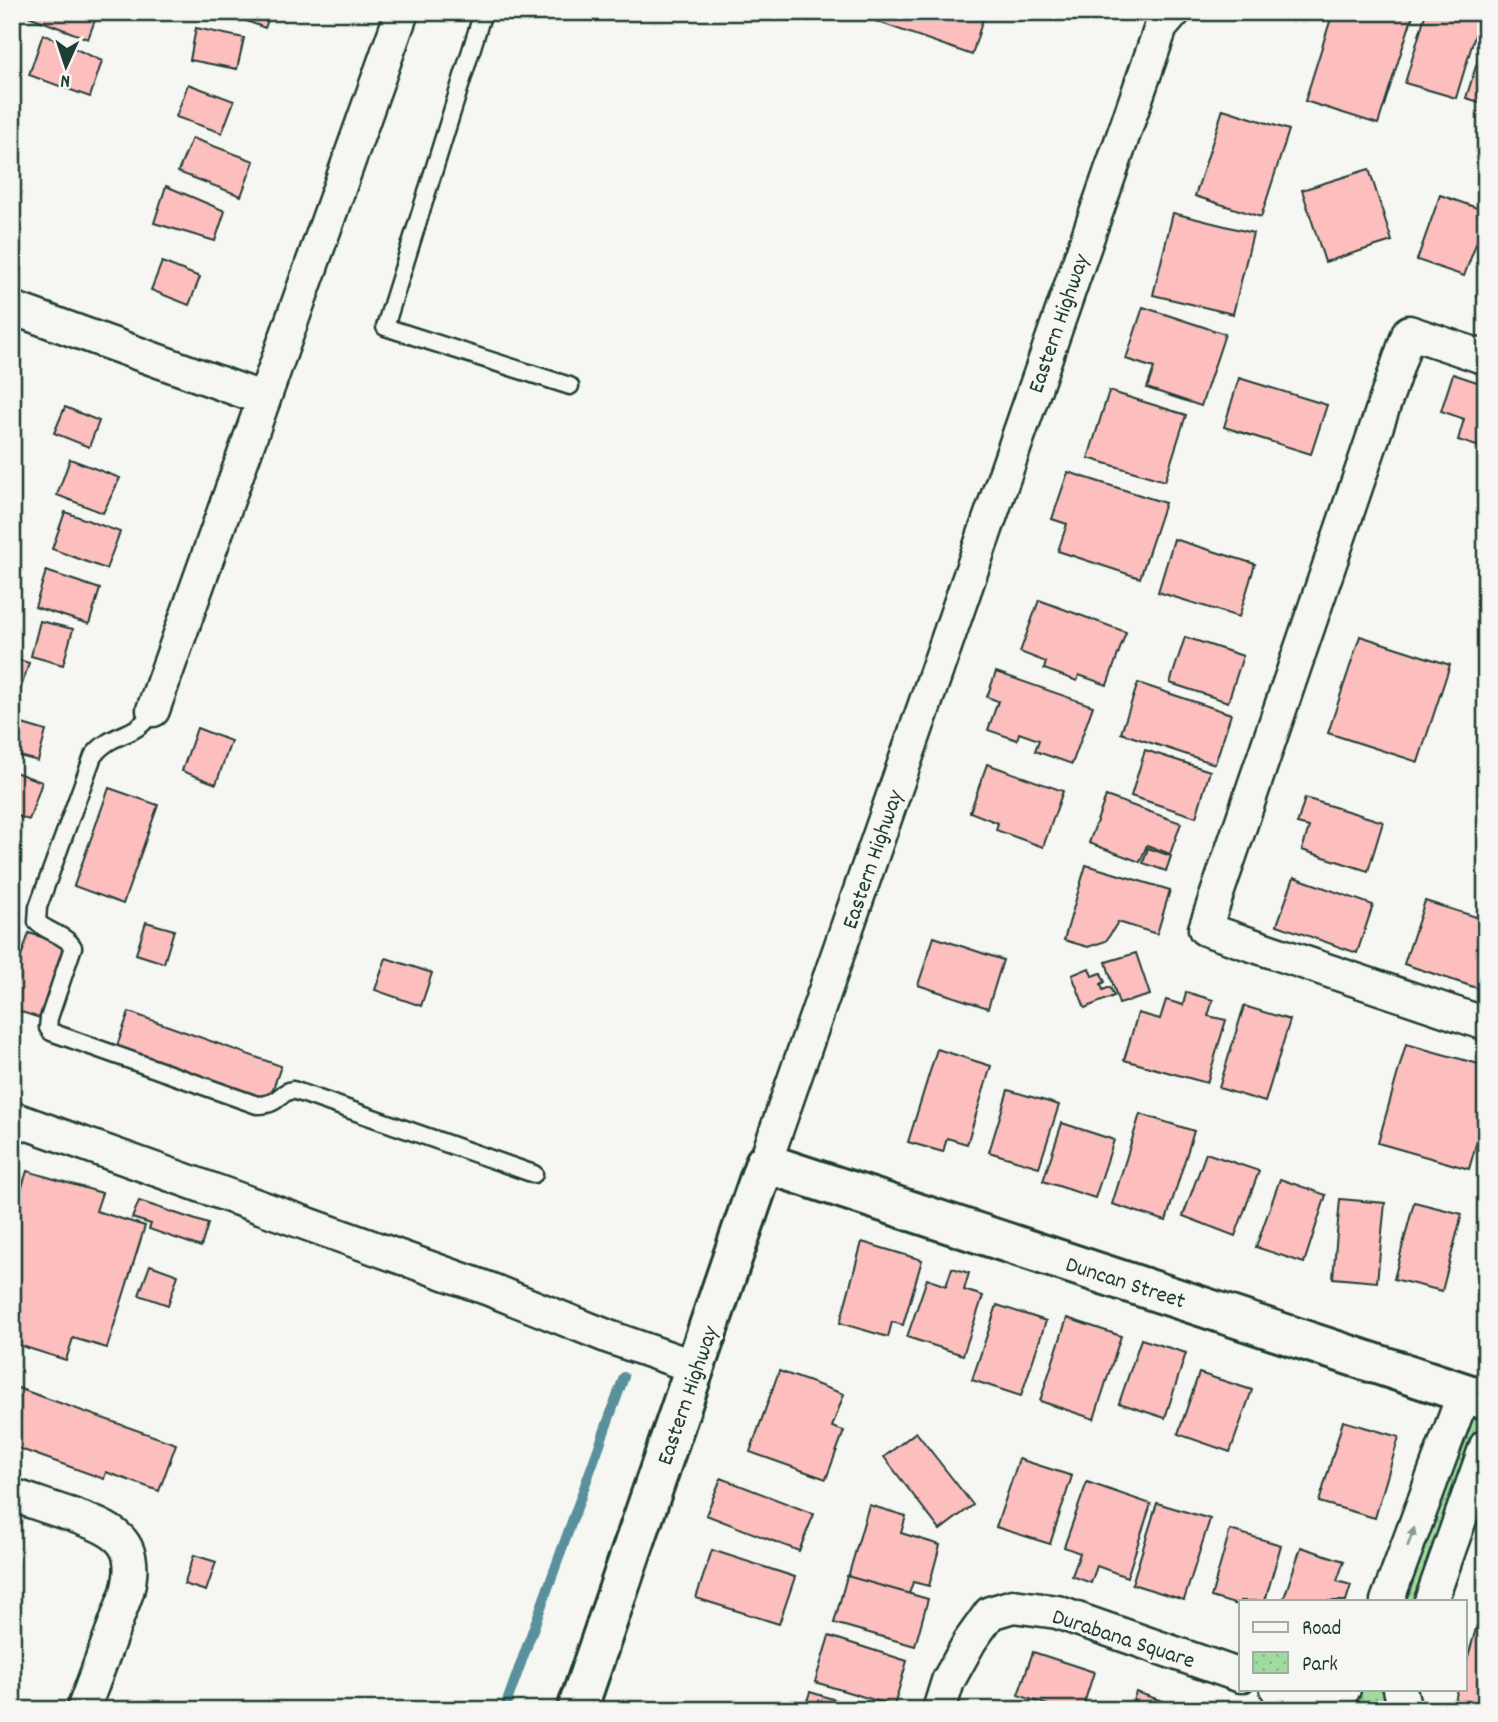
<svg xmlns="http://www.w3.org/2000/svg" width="1498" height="1722" font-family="Dekko,sans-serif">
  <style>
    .park { fill: url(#park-dots); stroke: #608c6a; stroke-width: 2 }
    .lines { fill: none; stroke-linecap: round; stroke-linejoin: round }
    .stream { stroke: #59909b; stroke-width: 10 }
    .building { fill: #fcbfbe; stroke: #1f3d34; stroke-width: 2 }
    .lane-casing { stroke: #1f3d34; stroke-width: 21 }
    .street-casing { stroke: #1f3d34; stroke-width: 37 }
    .secondary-casing { stroke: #1f3d34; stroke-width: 44 }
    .lane { stroke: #f6f6f2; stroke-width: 16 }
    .street { stroke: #f6f6f2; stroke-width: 32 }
    .secondary { stroke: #f6f6f2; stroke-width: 38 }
    .oneway { fill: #8a9a93 }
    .labels { text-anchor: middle; stroke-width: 6; stroke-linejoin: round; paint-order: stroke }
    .street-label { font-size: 23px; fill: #1f3d34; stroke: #f6f6f2 }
  </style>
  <defs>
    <pattern id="park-dots" width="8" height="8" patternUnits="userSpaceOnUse" patternTransform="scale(1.75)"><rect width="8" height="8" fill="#a1da9f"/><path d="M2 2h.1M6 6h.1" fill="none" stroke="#8abc8a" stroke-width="1.8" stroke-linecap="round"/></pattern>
  </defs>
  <rect width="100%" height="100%" fill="#f6f6f2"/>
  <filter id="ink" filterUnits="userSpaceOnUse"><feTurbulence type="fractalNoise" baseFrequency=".0143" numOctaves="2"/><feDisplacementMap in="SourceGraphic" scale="14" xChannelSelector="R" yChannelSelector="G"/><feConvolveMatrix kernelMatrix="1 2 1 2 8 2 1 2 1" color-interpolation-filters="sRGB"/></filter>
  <g filter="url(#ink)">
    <g class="park">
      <polygon points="1468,1404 1486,1411 1486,1467 1437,1601 1393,1601"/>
      <polygon points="1359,1689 1405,1689 1398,1710 1312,1710"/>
    </g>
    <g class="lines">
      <polyline class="stream" points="504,1710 624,1377"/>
    </g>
    <g class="building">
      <polygon points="18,12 98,12 88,39"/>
      <polygon points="223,12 271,12 265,28"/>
      <polygon points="878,12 985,12 972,55 875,21"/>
      <polygon points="1333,12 1414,12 1378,124 1305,101"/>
      <polygon points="1426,12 1472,12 1481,15 1456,98 1405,83"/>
      <polygon points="196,28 244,38 237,69 190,60"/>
      <polygon points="43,34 102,61 90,97 29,75"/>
      <polygon points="1486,34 1486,104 1466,98"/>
      <polygon points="188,84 234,101 222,133 176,117"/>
      <polygon points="1223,109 1289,130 1261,217 1195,196"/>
      <polygon points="192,138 254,161 241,196 178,172"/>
      <polygon points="1369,169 1392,241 1325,262 1302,190"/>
      <polygon points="166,186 225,211 215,241 154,223"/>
      <polygon points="1440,195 1486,211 1486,217 1464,276 1417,260"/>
      <polygon points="1173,213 1253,233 1233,314 1153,295"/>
      <polygon points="162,262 200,277 189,305 151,290"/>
      <polygon points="1486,269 1486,299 1477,296"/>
      <polygon points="1143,307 1225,334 1201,406 1147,388 1154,368 1126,359"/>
      <polygon points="1453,374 1486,385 1486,449 1458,440 1464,419 1441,411"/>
      <polygon points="1239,378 1327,405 1311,454 1224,427"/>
      <polygon points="1109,391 1186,415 1165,481 1088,458"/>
      <polygon points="65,407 99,421 89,447 54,433"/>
      <polygon points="70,459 120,478 103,513 57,495"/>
      <polygon points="1068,472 1165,503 1140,578 1058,551 1067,524 1052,519"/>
      <polygon points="65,512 120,532 106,569 52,549"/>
      <polygon points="1174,539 1255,564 1239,617 1158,592"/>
      <polygon points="46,571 100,589 89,624 35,607"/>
      <polygon points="1039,600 1126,632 1107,685 1079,675 1077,681 1044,669 1046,662 1020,652"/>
      <polygon points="40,621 73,629 63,665 31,656"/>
      <polygon points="1360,636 1450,665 1418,762 1328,733"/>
      <polygon points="1185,637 1243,656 1228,702 1170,683"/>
      <polygon points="12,658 29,663 17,700 12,699"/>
      <polygon points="996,672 1093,706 1072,764 1035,751 1039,740 1019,733 1017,740 988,730 998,701 987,697"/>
      <polygon points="1138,683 1231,714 1215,764 1121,733"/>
      <polygon points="12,721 46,731 38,761 12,754"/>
      <polygon points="197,728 231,741 216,784 182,771"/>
      <polygon points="1145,750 1210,771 1196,817 1131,796"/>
      <polygon points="987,764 1063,791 1043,847 996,830 998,823 970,812"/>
      <polygon points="12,771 42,782 29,820 12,814"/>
      <polygon points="109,788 158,805 123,904 74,886"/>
      <polygon points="1106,796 1181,823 1170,854 1147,845 1140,862 1089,843"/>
      <polygon points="1305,798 1383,822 1368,871 1302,850 1309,827 1297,824"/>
      <polygon points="1148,848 1171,856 1166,871 1143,863"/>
      <polygon points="1086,865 1170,890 1157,934 1118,922 1106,941 1088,947 1064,940"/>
      <polygon points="1294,877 1373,905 1357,953 1277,925"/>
      <polygon points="1425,901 1486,920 1486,991 1404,964"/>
      <polygon points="146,922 174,930 164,963 136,954"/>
      <polygon points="29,933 64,944 40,1018 12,1009 12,983"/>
      <polygon points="934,937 1003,960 988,1008 918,985"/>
      <polygon points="1136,953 1150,995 1119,1004 1106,962"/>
      <polygon points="386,958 432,973 421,1006 375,990"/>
      <polygon points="1089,968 1092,976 1101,973 1105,982 1101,984 1103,990 1110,987 1114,996 1085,1008 1072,975"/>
      <polygon points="1186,992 1213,1000 1208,1016 1226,1020 1207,1083 1124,1060 1138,1013 1160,1019 1166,1000 1183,1005"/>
      <polygon points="1244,1006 1290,1020 1265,1102 1219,1088"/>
      <polygon points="129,1012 281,1066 269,1100 117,1046"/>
      <polygon points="1406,1044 1486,1066 1486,1109 1469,1169 1378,1143"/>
      <polygon points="937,1049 991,1066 967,1144 947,1138 943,1152 908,1142"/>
      <polygon points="1008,1090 1059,1105 1039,1167 989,1152"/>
      <polygon points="1140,1114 1194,1131 1166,1221 1112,1204"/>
      <polygon points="1062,1123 1114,1140 1095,1198 1043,1181"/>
      <polygon points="1206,1153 1259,1171 1235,1236 1183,1216"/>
      <polygon points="27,1171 102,1193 96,1211 145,1226 107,1348 73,1338 66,1360 12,1343 12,1219"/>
      <polygon points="1280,1179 1326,1195 1304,1263 1256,1247"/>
      <polygon points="1340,1199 1385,1203 1377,1282 1333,1278"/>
      <polygon points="139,1201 208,1224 201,1247 149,1229 151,1224 132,1218"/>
      <polygon points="1414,1202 1462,1214 1442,1291 1394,1279"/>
      <polygon points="862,1242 922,1260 903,1325 892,1322 888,1337 840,1323"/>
      <polygon points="150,1265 178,1275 168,1305 139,1295"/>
      <polygon points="952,1268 969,1273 964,1290 983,1296 963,1355 907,1337 927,1279 946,1286"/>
      <polygon points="997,1305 1046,1321 1021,1396 972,1380"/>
      <polygon points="1067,1318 1121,1336 1094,1419 1040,1401"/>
      <polygon points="1141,1339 1186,1353 1165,1418 1119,1403"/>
      <polygon points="779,1371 844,1394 832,1427 844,1431 826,1479 750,1452"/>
      <polygon points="1199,1373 1252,1390 1230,1452 1178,1434"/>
      <polygon points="12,1386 176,1444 159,1491 106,1472 104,1479 12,1446"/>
      <polygon points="1343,1421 1399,1437 1375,1518 1319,1502"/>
      <polygon points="916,1432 973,1505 940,1530 884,1457"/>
      <polygon points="1019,1459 1072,1476 1050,1544 996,1527"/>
      <polygon points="721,1478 814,1514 799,1551 706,1515"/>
      <polygon points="1087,1482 1151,1504 1127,1577 1097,1566 1091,1583 1072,1576 1080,1553 1064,1547"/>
      <polygon points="1157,1503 1210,1519 1184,1600 1132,1584"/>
      <polygon points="869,1505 906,1516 901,1533 940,1545 929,1586 913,1582 909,1594 848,1577"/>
      <polygon points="1230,1530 1281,1545 1265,1601 1241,1601 1241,1606 1211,1597"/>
      <polygon points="1301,1547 1344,1561 1337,1581 1351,1585 1346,1601 1283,1601"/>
      <polygon points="712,1550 795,1577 779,1624 696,1598"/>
      <polygon points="194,1555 216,1562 206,1591 184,1584"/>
      <polygon points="847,1576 928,1599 915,1646 834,1623"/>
      <polygon points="1477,1625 1486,1628 1486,1710 1473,1710 1454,1704 1458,1689 1465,1689 1465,1667"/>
      <polygon points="829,1636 907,1661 894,1706 815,1682"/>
      <polygon points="1033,1652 1094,1672 1082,1710 1062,1710 1018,1695"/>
      <polygon points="810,1692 868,1710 804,1710"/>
      <polygon points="1136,1692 1183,1708 1183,1710 1130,1710"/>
    </g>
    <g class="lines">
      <defs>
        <g id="lane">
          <polyline points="483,12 385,327 570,386"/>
          <path d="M 153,710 C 137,739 113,730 93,756 L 38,907 L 37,922 C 47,932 66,935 73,947 L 49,1018 L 48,1028 L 51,1032 L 257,1105 C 280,1105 278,1092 293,1090 L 534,1174"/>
        </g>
        <g id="street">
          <polyline points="12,308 264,399"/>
          <polyline points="1486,358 1409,332 1205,929 1486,1024"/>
          <polyline points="153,710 402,12"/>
          <polyline points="12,1118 489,1289 609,1337 695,1367"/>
          <polyline points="765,1163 1161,27 1174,12"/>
          <path d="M 12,1495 C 31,1501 50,1508 69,1514 C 112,1529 141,1539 127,1592 L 83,1710"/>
          <polyline points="1387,1601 1464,1393"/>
          <polyline points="1431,1601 1486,1446"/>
          <polyline points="1277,1689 1298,1696 1344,1689"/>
          <polyline points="1400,1689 1405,1710"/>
          <polyline points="939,1710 948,1681 970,1641 990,1613 1013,1606 1057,1612 1241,1676"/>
        </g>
        <polyline id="secondary" points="577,1710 765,1163 1486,1400"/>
      </defs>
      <use href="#lane" class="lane-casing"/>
      <use href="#street" class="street-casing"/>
      <use href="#secondary" class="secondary-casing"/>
      <use href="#lane" class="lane"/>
      <use href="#street" class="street"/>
      <use href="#secondary" class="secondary"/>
    </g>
    <defs><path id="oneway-solid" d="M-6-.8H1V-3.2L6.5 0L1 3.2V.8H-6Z" transform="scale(1.75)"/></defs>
    <use class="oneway" href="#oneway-solid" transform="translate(1411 1537) rotate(-70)"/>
  </g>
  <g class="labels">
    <g class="street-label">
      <text transform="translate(1057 323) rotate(-71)" y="8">Eastern Highway</text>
      <text transform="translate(871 859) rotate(-71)" y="8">Eastern Highway</text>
      <text transform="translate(1126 1281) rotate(18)" y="8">Duncan Street</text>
      <text transform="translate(686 1395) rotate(-71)" y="8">Eastern Highway</text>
      <text transform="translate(1124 1637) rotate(18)" y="8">Durabana Square</text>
    </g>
  </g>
  <rect width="1498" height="1722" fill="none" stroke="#f6f6f2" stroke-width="42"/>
  <rect x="21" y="21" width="1456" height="1680" fill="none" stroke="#1f3d34" stroke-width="2.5" filter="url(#ink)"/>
  <rect x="1239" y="1600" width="228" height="91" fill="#f6f6f2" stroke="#a0aca6" stroke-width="2"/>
  <rect x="1253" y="1622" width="35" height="10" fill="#f6f6f2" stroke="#a0aca6" stroke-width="2"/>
  <text x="1302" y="1634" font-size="21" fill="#1f3d34">Road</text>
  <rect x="1253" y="1652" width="35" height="21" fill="url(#park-dots)" stroke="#a0aca6" stroke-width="2"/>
  <text x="1302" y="1670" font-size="21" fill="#1f3d34">Park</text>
  <g transform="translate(66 66) rotate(183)" stroke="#f6f6f2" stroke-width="5" paint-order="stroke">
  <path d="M0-5L12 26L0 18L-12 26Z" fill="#1f3d34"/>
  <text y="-10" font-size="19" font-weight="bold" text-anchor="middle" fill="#1f3d34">N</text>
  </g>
</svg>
